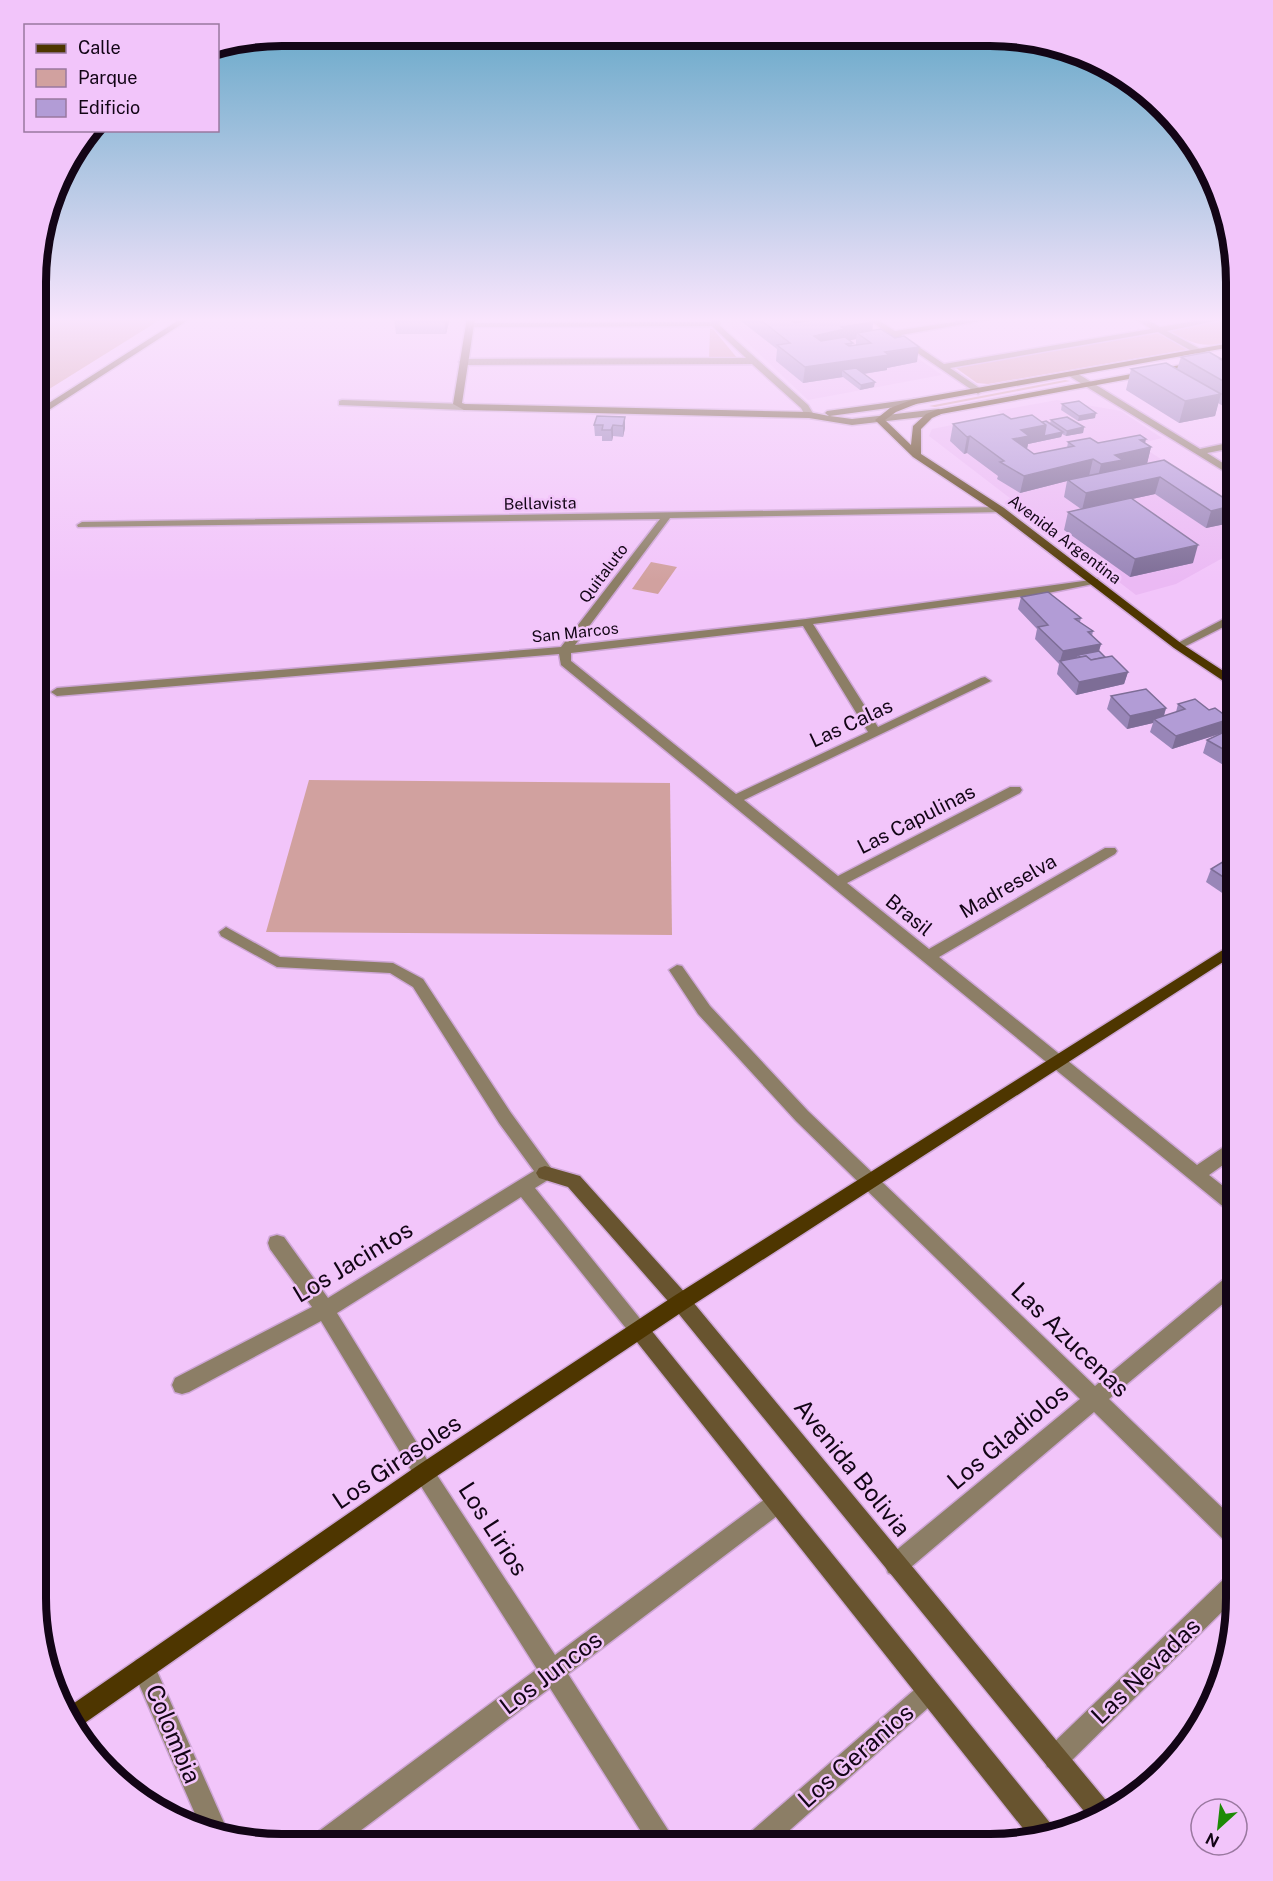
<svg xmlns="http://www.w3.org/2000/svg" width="1273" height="1881" font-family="'Public Sans',sans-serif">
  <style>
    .built { fill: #ebb9f4 }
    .green { fill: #d1a19f }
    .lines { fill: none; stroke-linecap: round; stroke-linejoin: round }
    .street-casing { stroke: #cea6d6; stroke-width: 3 }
    .secondary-casing { stroke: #cea6d6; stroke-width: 3 }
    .primary-casing { stroke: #cea6d6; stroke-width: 3 }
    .street { fill: #8c7e66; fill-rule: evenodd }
    .secondary { fill: #68542f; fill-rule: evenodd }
    .primary { fill: #4e3600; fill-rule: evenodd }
    .wall { fill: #9986b8; fill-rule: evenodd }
    .shaded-wall { fill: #7d6d96 }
    .building { fill: #b29cd6; stroke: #7d6d96; stroke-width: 1.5 }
    .labels { text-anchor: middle; stroke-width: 5; stroke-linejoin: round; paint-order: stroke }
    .far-street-label { font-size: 16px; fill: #130516; stroke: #f2c5fa }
    .street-label { font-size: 20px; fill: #130516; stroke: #f2c5fa }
    .near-street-label { font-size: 24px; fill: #130516; stroke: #f2c5fa }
    .rim { fill: none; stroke: #130516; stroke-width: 8 }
  </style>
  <rect width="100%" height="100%" fill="#f2c5fa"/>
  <g class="built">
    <polygon points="731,318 859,318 942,375 808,400 732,328"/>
    <polygon points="1057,400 1121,411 1162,438 1138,444 1237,509 1237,550 1176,584 1136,595 929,436 932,429 1002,415 997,411"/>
  </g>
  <g class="green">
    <polygon points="38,318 163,318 38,396"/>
    <path d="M 1237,318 L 1237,341 C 1203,347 1199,347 1169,331 Z"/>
    <polygon points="710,329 713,329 738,359 709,359"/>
    <polygon points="1158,332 1190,349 988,384 977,383 956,368"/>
    <polygon points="1065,380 1070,381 935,407 929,406"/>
    <polygon points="651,562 677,567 658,594 632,589"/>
    <polygon points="309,780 670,783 672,935 266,932"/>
  </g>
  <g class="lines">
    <defs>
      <g id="street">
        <polygon points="711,318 719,318 720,326 808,405 814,415 812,417 806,417 801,408 752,364 463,365 459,362 463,359 746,358 712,326 469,327 465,325 469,323 711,322"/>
        <polygon points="866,318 875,318 895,331 979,318 997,318 901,335 944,364 1151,329 1134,318 1144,318 1160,327 1213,318 1230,318 1167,331 1217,358 1217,362 1211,362 1158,332 950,368 981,389 982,391 978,394"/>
        <polygon points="1069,372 1075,372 1200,449 1237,441 1237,447 1207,453 1237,472 1237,479 1069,376"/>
        <polygon points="342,400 464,404 469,407 464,410 339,405 339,401"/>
        <path d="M 1000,507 L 1004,508 L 1004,512 L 670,518 L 575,645 L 806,619 L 1098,579 L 1098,583 L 1048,593 L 813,624 L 878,727 L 981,678 L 985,677 L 991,681 L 744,800 L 838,876 L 1010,787 L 1020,787 L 1022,790 L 1020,793 L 847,883 L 929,949 L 1105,848 L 1115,848 L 1117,851 L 1115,854 L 939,957 L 1197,1165 L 1237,1138 L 1237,1155 L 1209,1175 L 1237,1197 L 1237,1215 L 1231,1213 L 561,665 L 559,654 L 57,696 L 51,692 L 57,688 L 561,647 L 660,519 L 78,527 L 77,525 L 82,522 ZM 803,626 L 868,732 L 736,794 L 571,661 L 571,653 Z"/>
        <polygon points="1237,612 1237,620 1182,648 1178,650 1172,646"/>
        <polygon points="226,927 280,957 393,963 423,979 511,1113 551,1168 554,1173 551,1178 535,1188 650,1331 647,1337 640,1340 633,1337 521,1197 337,1313 431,1466 555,1655 769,1496 777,1492 785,1496 788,1503 785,1510 568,1674 677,1844 649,1844 550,1688 344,1843 311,1843 315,1834 537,1669 417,1480 321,1321 189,1392 182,1394 175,1392 172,1385 175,1378 312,1307 270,1249 268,1243 270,1237 277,1235 284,1237 328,1298 534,1171 499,1123 413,987 390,973 277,967 221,936 219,932"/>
        <polygon points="677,965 682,966 710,1006 808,1111 1095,1386 1230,1274 1237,1272 1237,1292 1109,1399 1236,1521 1236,1547 1228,1544 1094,1412 904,1573 896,1576 888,1573 885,1565 888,1557 1080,1399 796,1121 698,1014 669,970"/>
        <polygon points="1236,1572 1236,1598 1065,1767 1056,1770 1047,1767 1044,1758 1047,1749 1228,1575"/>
        <polygon points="144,1656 152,1660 225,1825 227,1837 202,1830 132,1668 136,1660"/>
        <polygon points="929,1680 937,1684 941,1692 937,1700 774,1844 744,1844 747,1835 921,1684"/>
      </g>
      <g id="secondary">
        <polygon points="182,318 191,318 38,417 38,410"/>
        <polygon points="467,318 475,318 462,403 465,404 809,412 829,416 825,413 827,411 914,399 917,400 917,404 830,416 852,419 939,409 944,412 939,415 852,425 809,418 464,410 453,404"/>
        <polygon points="545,1166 580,1176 688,1296 1114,1810 1092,1821 674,1308 568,1187 539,1178 536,1173 539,1168"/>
        <polygon points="640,1322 647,1325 1051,1824 1053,1830 1029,1836 633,1337 630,1331 633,1325"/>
      </g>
      <g id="primary">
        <polygon points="1237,342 1237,346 916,404 896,412 885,420 911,445 913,426 926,414 936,410 1202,361 1202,365 1199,366 941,414 932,418 921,429 921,454 1004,508 1182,644 1237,680 1237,690 1174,648 996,512 913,457 875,420 890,408 914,399"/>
        <polygon points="1237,941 1237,953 688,1308 431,1480 79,1727 64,1710 417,1466 674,1296"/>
      </g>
    </defs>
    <use href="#street" class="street-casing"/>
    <use href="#secondary" class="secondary-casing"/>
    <use href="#primary" class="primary-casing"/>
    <use href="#street" class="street"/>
    <use href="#secondary" class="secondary"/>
    <use href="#primary" class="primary"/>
  </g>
  <g class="wall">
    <polygon points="450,318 446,334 396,334 394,319"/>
    <path d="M 737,318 L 873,318 L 872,330 L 917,362 L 887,368 L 887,370 L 864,374 L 874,387 L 860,390 L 843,377 L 803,383 L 776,361 L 777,349 ZM 856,339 L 856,345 L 853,346 L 850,340 Z"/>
    <polygon points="1237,355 1237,411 1233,412 1218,403 1215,416 1179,423 1126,390 1131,369 1177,369 1181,357 1220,359"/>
    <polygon points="1062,404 1095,418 1078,421 1061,410"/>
    <polygon points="625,417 625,428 623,437 613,436 612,441 602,441 602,436 595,436 594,425"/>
    <polygon points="1011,419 1050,423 1051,420 1084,427 1083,433 1066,436 1062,434 1061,437 1028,444 1027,449 1034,454 1067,448 1068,442 1145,443 1151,447 1147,463 1230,523 1206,528 1155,494 1132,499 1193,563 1130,577 1064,530 1068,512 1081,509 1064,497 1067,481 1020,493 997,479 998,476 967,453 964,454 950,441 953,424"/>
    <polygon points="1021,597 1081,618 1080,622 1093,631 1092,636 1101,644 1099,651 1105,657 1128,672 1124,684 1076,695 1057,674 1059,664 1035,639 1037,629 1018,609"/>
    <polygon points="1111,696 1166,708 1164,716 1176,712 1178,704 1226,731 1237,726 1237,768 1232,770 1203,753 1207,740 1220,734 1172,749 1150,732 1153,723 1127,729 1107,709"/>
    <polygon points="1237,861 1237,903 1206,882 1211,869"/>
  </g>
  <g class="shaded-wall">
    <polygon points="445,318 450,318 446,334 444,319"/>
    <polygon points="793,318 808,318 807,328 797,334 791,320"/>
    <polygon points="866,318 873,318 872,322 873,322 872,337 857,333 856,339 843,342 812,352 814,336"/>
    <polygon points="919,347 917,362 887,368 887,370 849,376 842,370 842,376 843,377 803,383 805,367"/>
    <polygon points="875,382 874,387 860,390 861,385"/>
    <polygon points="1221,394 1215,416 1179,423 1185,401"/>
    <polygon points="1237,399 1237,411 1233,412"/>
    <polygon points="1096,413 1095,418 1078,421 1079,416"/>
    <polygon points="625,417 625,428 623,437 623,426"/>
    <polygon points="613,425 613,436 612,441 611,430"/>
    <polygon points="1046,425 1063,432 1061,437 1028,444 1026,453 1013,439 1021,430"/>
    <polygon points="1084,427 1083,433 1066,436 1067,431"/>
    <polygon points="970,436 967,453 964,454 967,437"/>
    <polygon points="1146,439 1144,448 1151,447 1147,464 1097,481 1101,464 1115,455 1140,440"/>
    <polygon points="1093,459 1089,476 1068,480 1067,481 1020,493 1024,476"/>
    <polygon points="1160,477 1155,494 1082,510 1086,493"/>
    <polygon points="1235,505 1230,523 1206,528 1211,511"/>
    <polygon points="1198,545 1193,563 1130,577 1135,559"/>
    <polygon points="1101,644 1097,657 1078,655 1076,661 1060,661 1063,651"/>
    <polygon points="1128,672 1124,684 1076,695 1079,682"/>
    <polygon points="1166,708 1162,721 1154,719 1153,723 1127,729 1130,716"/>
    <polygon points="1230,719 1225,732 1172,749 1176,736"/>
    <polygon points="1236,757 1237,768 1232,770"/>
  </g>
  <g class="building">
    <polygon points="395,318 445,318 444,319 394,319"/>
    <polygon points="758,318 796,318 798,319 791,320 795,323 823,318 868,318 873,322 841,327 844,329 814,336 821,341 845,337 853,343 846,344 849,346 871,343 857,333 881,329 895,338 904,336 919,347 885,352 889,355 805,367 777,345 790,343"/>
    <polygon points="1209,352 1237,368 1237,389 1181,357"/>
    <polygon points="1237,355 1237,366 1234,366 1220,359"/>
    <polygon points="1166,363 1221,394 1185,401 1131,369"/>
    <polygon points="856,368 875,382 861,385 842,370"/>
    <polygon points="1079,401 1096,413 1079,416 1062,404"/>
    <polygon points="1003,414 1011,419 1032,415 1046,425 1021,430 1029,436 1013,439 1034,454 1074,446 1068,442 1090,438 1098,443 1140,435 1146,439 1140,440 1151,447 1115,455 1123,460 1101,464 1093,459 1024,476 1000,462 1004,461 970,436 967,437 953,424"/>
    <polygon points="597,416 625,417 623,426 613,425 611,430 602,430 603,425 594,425"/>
    <polygon points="1067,417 1084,427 1067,431 1051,420"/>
    <polygon points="1046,421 1063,432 1044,436 1046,425 1042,422"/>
    <polygon points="1164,460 1235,505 1211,511 1160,477 1086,493 1068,480"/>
    <polygon points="1131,498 1198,545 1135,559 1068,512"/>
    <polygon points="1048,592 1081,618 1075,619 1093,631 1088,632 1101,644 1063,651 1038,627 1048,625 1021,597"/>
    <polygon points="1099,651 1105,657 1091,660 1086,656 1080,657 1078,655"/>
    <polygon points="1086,656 1091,660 1112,656 1128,672 1079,682 1060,661"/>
    <polygon points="1146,689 1166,708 1130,716 1111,696"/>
    <polygon points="1195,699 1209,710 1215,708 1230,719 1176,736 1154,719 1185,709 1178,704"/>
    <polygon points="1237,726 1237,757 1207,740"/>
    <polygon points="1231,857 1237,861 1237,886 1211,869"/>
  </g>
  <linearGradient id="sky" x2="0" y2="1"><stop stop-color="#5da4c5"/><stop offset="0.55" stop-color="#f9e5fd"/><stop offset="1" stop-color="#f9e5fd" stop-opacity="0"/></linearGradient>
  <rect width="1273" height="581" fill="url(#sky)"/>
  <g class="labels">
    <g class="far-street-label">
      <text transform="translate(540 503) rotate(-1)" y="6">Bellavista</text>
      <text transform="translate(1065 539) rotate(37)" y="6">Avenida Argentina</text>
      <text transform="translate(603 573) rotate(-53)" y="6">Quitaluto</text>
      <text transform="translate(575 632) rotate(-6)" y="6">San Marcos</text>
    </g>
    <g class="street-label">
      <text transform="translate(851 723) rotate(-25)" y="7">Las Calas</text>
      <text transform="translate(916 819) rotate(-27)" y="7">Las Capulinas</text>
      <text transform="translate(1008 886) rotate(-30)" y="7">Madreselva</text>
      <text transform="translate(909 915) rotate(39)" y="7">Brasil</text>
    </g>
    <g class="near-street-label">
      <text transform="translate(353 1262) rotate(-31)" y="8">Los Jacintos</text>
      <text transform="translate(1070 1340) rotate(44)" y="8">Las Azucenas</text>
      <text transform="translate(1008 1437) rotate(-40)" y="8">Los Gladiolos</text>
      <text transform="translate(397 1462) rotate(-34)" y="8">Los Girasoles</text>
      <text transform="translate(852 1468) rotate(51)" y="8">Avenida Bolivia</text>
      <text transform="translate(493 1529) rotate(57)" y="8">Los Lirios</text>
      <text transform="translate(1146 1671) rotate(-44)" y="8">Las Nevadas</text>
      <text transform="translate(551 1673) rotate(-37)" y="8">Los Juncos</text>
      <text transform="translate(173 1734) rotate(67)" y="8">Colombia</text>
      <text transform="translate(856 1756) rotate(-41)" y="8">Los Geranios</text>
    </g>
  </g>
  <path d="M0 0H1273V1881H0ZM282 46H990A236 236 0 0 1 1226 282V1598A236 236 0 0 1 990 1834H282A236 236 0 0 1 46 1598V282A236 236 0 0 1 282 46Z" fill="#f2c5fa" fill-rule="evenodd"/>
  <path class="rim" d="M282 46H990A236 236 0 0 1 1226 282V1598A236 236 0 0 1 990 1834H282A236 236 0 0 1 46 1598V282A236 236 0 0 1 282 46Z"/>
  <rect x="24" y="24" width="195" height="108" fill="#f2c5fa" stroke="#99789f" stroke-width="1.5"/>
  <rect x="36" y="44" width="30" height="9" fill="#4e3600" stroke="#99789f" stroke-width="1.5"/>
  <text x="78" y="54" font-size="18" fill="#130516">Calle</text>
  <rect x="36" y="69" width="30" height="18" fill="#d1a19f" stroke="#99789f" stroke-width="1.5"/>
  <text x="78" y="84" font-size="18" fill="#130516">Parque</text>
  <rect x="36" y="99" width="30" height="18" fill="#b29cd6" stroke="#99789f" stroke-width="1.5"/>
  <text x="78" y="114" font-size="18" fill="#130516">Edificio</text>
  <g transform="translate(1219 1827) rotate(207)"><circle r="28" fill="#f2c5fa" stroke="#99789f" stroke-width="1.5"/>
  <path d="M0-4.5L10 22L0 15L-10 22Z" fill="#1e8a06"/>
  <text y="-9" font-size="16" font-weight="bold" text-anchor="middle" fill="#130516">N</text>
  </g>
</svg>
